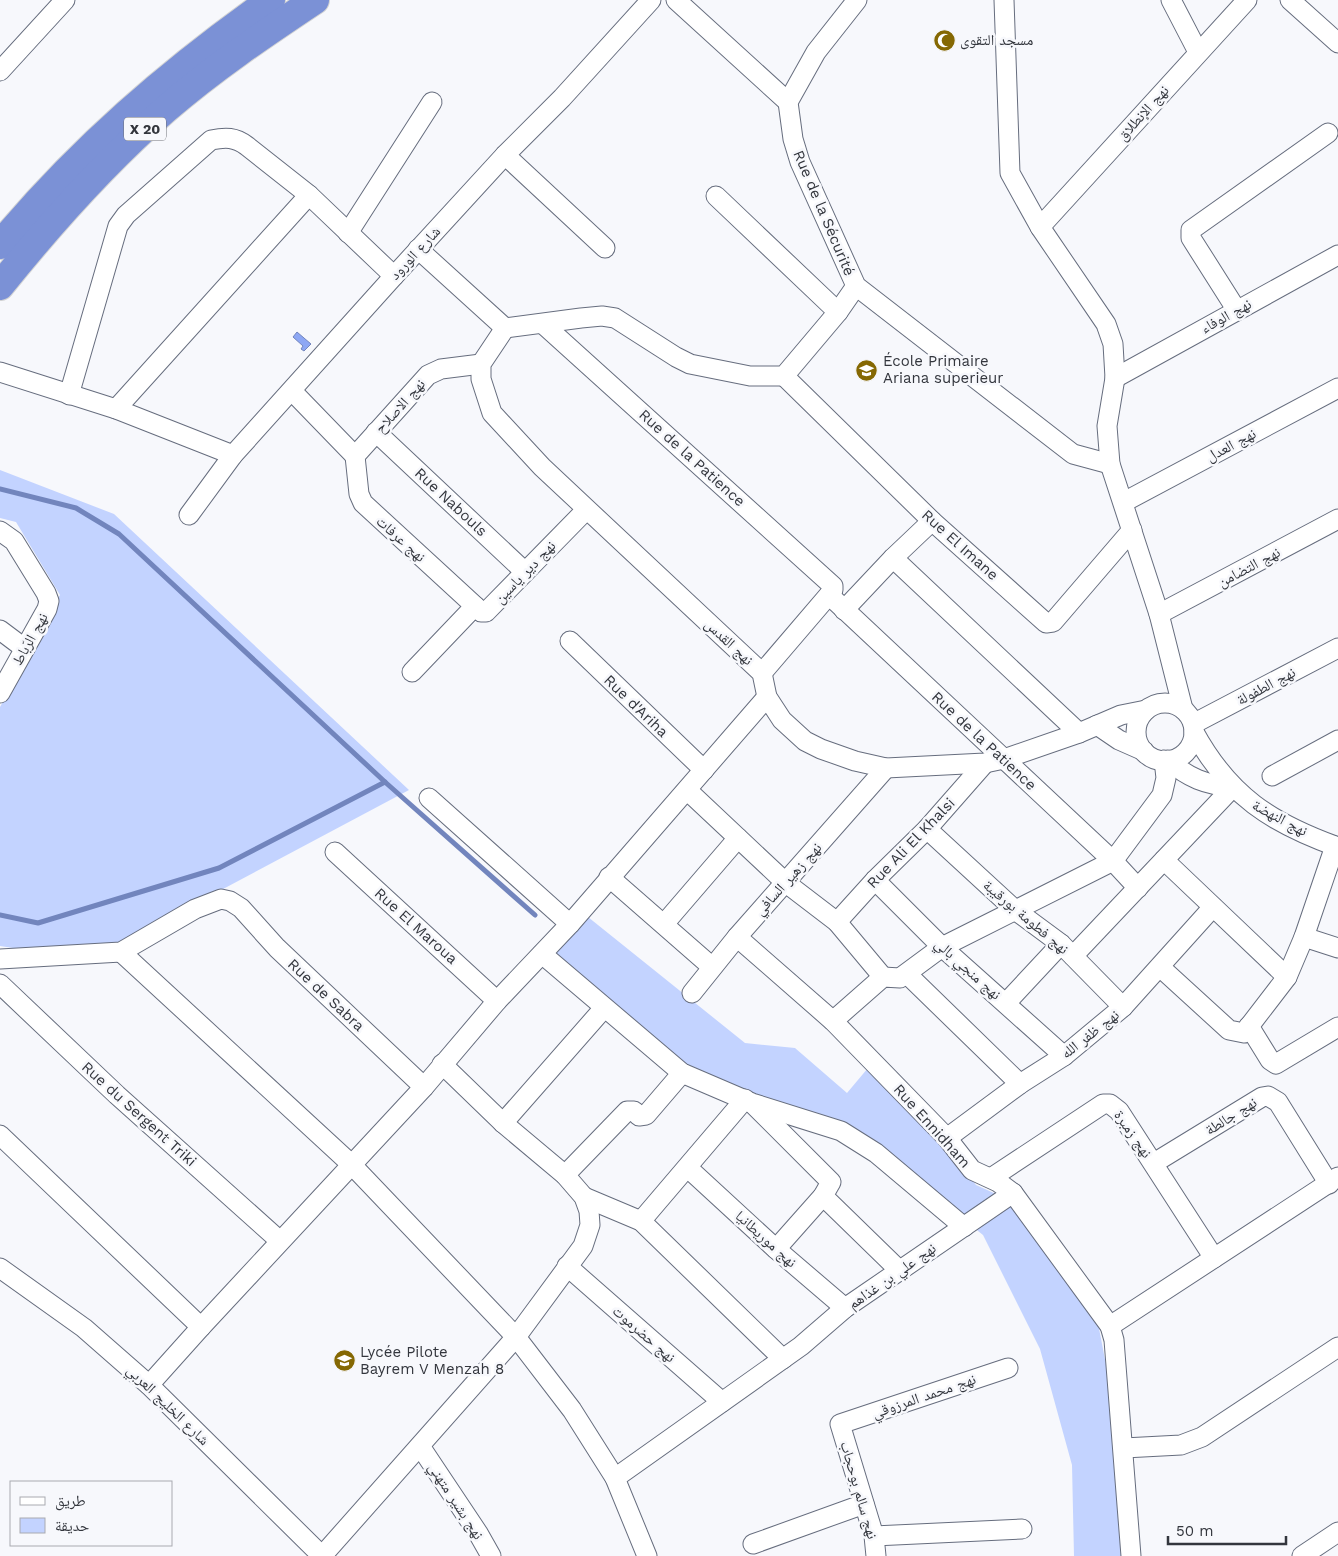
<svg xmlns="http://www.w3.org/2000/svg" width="1338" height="1556" font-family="'Work Sans','Noto Naskh Arabic',sans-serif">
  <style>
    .green { fill: #c3d3ff }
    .water { fill: #8da7f4; stroke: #7285bd }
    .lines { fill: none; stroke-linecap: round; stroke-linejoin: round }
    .stream { stroke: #7285bd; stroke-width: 5 }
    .minor-casing { stroke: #666d7e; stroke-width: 21 }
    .highway-casing { stroke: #d2d3d4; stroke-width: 30 }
    .minor { stroke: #fff; stroke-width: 19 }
    .highway { stroke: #7b91d6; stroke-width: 28 }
    .labels { text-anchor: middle; stroke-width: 5; stroke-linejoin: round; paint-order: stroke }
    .shield { fill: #f7f8fc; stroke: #6e7076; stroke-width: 1 }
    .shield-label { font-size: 14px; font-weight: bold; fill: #33363d }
    .poi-label { font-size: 15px; fill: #33363d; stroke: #f7f8fc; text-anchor: start }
    .street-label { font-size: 15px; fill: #33363d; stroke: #f7f8fc }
  </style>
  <rect width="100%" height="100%" fill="#f7f8fc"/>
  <g class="green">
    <polygon points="0,470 114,514 409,790 114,947 13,948 0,946 0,707 60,595 16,522 0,518"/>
    <polygon points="588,917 745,1043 795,1048 847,1093 868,1068 943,1141 976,1185 1005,1198 1097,1318 1107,1370 1121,1556 1074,1556 1072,1465 1040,1349 983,1235 846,1125 747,1091 676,1059 554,955"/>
  </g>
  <polygon class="water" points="297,332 311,344 304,351 301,349 303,346 293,337"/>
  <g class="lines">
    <g class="stream">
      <polyline points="0,489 76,508 119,534 385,782 535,915"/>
      <polyline points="0,915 38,923 219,868 385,782"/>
    </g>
    <defs>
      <g id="minor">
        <polyline points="676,0 788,102"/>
        <polyline points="857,0 816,52 788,102 793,139 800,162 856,286 1073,454 1110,464"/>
        <polyline points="1004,0 1010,173 1040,227 1106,324 1113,344 1115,378 1107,426 1110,464 1159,614 1183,709"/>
        <polyline points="1171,0 1198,52"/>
        <polyline points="1290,0 1338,43"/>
        <polyline points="0,71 65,0"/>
        <polyline points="505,155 605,248"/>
        <polyline points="716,196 838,312"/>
        <polyline points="1040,227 1247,0"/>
        <polyline points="348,233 432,102"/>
        <polyline points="418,249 505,328 581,318 602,316 615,318 676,357 690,364 750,376 784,376 838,312 856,286"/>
        <polyline points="1236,309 1191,238 1191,230 1328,133"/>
        <polyline points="543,324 833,586 833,590 762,673"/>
        <polyline points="505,328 481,364 481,379 492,413 542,467 762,673 767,697 782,720 805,741 821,749 855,761 886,768 985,763 1004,759 1079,733 1121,715 1146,710"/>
        <polyline points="0,372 116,409 233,455"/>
        <polyline points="784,376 932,521 1046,623 1053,622 1132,530"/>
        <polyline points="1115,378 1338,255"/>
        <polyline points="292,391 355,456"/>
        <path d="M 69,395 L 118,226 L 126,215 L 211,140 C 226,137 235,137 247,146 L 309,195 L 394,276"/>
        <polyline points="116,409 309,195"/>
        <polyline points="376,432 525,572"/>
        <polyline points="355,456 359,494 363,503 475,606"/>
        <polyline points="355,456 428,375 441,369 481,364"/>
        <polyline points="1124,502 1338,388"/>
        <polyline points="189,515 233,455 394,276 505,155 562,98 651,0"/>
        <polyline points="0,531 14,541 46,593 49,601 47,609 0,693"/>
        <polyline points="893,558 1079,733"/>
        <polyline points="829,595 1113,861 1138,888"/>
        <polyline points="844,610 893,558 932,521"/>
        <polyline points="1159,614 1338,519"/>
        <polyline points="0,630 24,648"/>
        <polyline points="570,641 704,770"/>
        <polyline points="412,672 475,606 481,612 486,612 586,510"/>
        <circle cx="1165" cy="732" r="29"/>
        <polyline points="1193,724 1338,648"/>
        <polyline points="1097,725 1119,740 1144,751"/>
        <path d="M 1194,732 C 1229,796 1271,823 1338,847"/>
        <path d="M 1168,760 C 1188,778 1206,785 1233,787"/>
        <polyline points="1272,776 1338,740"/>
        <polyline points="687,790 786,883 837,922 883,977"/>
        <polyline points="429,798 570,924"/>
        <polyline points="927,829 1015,910 1061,944 1123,1007"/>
        <polyline points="335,852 497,1001"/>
        <polyline points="1164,860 1287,977"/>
        <polyline points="609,877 712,967"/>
        <polyline points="875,880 942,947 1064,1056"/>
        <polyline points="837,922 875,880 927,829 985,763"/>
        <polyline points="664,924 738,838"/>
        <polyline points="737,937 833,1021 947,1138 972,1170 998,1182 1013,1193 1110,1326 1114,1340 1131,1556"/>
        <polyline points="1304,937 1338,948"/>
        <polyline points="121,952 351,1164 516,1337 572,1410 615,1478 647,1556"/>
        <polyline points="542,954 682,1073 752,1103 841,1131 876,1153 964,1227"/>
        <polyline points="1073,956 1233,787"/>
        <polyline points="0,959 121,952 195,909 221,899 230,901 241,908 277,948 424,1087"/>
        <polyline points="1160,967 1229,1030 1244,1033 1287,977 1304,937 1335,846"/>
        <polyline points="907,974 1020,1084"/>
        <polyline points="0,984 117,1095 280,1241"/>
        <polyline points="692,993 737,937 886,768"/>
        <polyline points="1006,1003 1061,944"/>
        <polyline points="833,1021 883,977 900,978 942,947 1113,861 1162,795 1166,778 1164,760"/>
        <polyline points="1249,1026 1270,1060 1276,1064 1338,1027"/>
        <polyline points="753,1104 831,1182 823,1196 776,1249"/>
        <polyline points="503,1123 604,1008"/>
        <polyline points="0,1135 201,1327"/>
        <polyline points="947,1138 1020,1084 1064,1056 1123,1007 1213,907"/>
        <polyline points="1154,1163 1262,1097 1268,1096 1278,1102 1329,1184"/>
        <polyline points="688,1168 776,1249 845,1308"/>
        <polyline points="565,1175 627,1111 634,1111 639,1116 646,1115 682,1073"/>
        <polyline points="991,1178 1103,1104 1110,1104 1119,1111 1214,1258"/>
        <polyline points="823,1196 899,1270"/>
        <polyline points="584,1197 641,1221 783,1359"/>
        <polyline points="641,1221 745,1099"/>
        <polyline points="567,1266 722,1402"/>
        <polyline points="0,1268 84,1328 149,1385 322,1556"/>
        <polyline points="1110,1326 1338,1177"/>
        <polyline points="149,1385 201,1327 424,1087 497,1001 570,924 767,697"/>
        <polyline points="420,1446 478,1533 491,1556"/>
        <polyline points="1124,1448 1181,1445 1202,1437 1338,1347"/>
        <polyline points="615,1478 801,1346 845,1308 1013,1193"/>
        <polyline points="874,1536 1022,1529"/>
        <polyline points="753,1544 864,1504"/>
        <polyline points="322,1556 516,1337 583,1246 590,1225 589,1211 584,1197 565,1175 503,1123 442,1064"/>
        <polyline points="876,1556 874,1536 840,1424 1008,1368"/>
        <polyline points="1302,1556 1338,1532"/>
      </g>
      <g id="highway">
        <path d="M 0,245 C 80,149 169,72 271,0"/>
        <path d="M 0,286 C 50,224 105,162 166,109 C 212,69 264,34 315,0"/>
      </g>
    </defs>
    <use href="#minor" class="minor-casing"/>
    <use href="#highway" class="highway-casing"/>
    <use href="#minor" class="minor"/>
    <use href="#highway" class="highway"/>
  </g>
  <defs>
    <symbol id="mosque-disc" viewBox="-11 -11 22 22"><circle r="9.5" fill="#856803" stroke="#f7f8fc"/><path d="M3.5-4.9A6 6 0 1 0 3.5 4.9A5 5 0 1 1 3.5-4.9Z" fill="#fff"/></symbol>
    <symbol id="school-disc" viewBox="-11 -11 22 22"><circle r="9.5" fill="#856803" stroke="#f7f8fc"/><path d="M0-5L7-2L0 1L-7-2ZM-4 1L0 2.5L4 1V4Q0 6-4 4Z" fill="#fff"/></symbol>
  </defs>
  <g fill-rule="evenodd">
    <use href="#mosque-disc" x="932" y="28" width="25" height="25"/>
    <use href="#school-disc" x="854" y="358" width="25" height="25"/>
    <use href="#school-disc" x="332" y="1348" width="25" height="25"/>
  </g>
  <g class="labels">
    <rect class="shield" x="124" y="117.5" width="42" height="23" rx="4"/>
    <g class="shield-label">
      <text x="145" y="134">X 20</text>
    </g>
    <g class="poi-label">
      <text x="960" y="45">مسجد التقوى</text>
      <text x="883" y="366">École Primaire<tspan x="883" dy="17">Ariana superieur</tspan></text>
      <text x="360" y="1357">Lycée Pilote<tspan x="360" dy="17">Bayrem V Menzah 8</tspan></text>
    </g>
    <g class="street-label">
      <text transform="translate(1143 113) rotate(-48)" y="5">نهج الإنطلاق</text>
      <text transform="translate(824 213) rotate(67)" y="5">Rue de la Sécurité</text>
      <text transform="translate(415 253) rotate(-47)" y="5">شارع الورود</text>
      <text transform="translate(1226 316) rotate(-29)" y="5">نهج الوفاء</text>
      <text transform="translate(400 406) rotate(-48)" y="5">نهج الاصلاح</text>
      <text transform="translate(1231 445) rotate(-28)" y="5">نهج العدل</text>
      <text transform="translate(692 458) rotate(42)" y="5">Rue de la Patience</text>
      <text transform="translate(451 502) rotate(43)" y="5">Rue Nabouls</text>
      <text transform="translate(401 539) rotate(42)" y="5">نهج عرفات</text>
      <text transform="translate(960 545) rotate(42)" y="5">Rue El Imane</text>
      <text transform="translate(1249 567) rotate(-28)" y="5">نهج التضامن</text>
      <text transform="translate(525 572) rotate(-46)" y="5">نهج دير ياسين</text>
      <text transform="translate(30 639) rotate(-61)" y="5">نهج الرّباط</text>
      <text transform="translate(729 642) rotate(43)" y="5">نهج القدس</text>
      <text transform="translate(1266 686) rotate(-28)" y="5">نهج الطفولة</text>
      <text transform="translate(636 706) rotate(44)" y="5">Rue d'Ariha</text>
      <text transform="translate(984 741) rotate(43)" y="5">Rue de la Patience</text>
      <text transform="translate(1280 818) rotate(28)" y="5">نهج النهضة</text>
      <text transform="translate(911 843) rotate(-46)" y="5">Rue Ali El Khalsi</text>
      <text transform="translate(788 879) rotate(-48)" y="5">نهج زهير السافي</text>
      <text transform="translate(1026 917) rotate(40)" y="5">نهج فطومة بورقيبة</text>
      <text transform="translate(416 926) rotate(42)" y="5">Rue El Maroua</text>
      <text transform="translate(968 969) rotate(42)" y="5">نهج منجي بالي</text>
      <text transform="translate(326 995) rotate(43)" y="5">Rue de Sabra</text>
      <text transform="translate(1090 1034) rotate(-38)" y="5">نهج ظفر الله</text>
      <text transform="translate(139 1114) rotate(42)" y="5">Rue du Sergent Triki</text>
      <text transform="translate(1231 1116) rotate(-32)" y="5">نهج جالطة</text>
      <text transform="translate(932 1126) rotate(48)" y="5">Rue Ennidham</text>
      <text transform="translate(1133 1134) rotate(55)" y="5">نهج زمبرة</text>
      <text transform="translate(766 1239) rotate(42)" y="5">نهج موريطانيا</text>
      <text transform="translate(892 1276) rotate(-35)" y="5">نهج علي بن غذاهم</text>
      <text transform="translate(644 1334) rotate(41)" y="5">نهج حضرموت</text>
      <text transform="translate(924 1396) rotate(-19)" y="5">نهج محمد المرزوقي</text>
      <text transform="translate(168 1405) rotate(44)" y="5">شارع الخليج العربي</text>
      <text transform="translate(859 1490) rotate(74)" y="5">نهج سالم بوحجاب</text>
      <text transform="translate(456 1501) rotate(57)" y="5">نهج بشير متهني</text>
    </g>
  </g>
  <rect x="10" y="1481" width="162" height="65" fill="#f7f8fc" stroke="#a9aab0"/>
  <rect x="20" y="1497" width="25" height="8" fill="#ffffff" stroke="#a9aab0"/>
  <text x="55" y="1506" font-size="15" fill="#33363d">طريق</text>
  <rect x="20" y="1518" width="25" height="15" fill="#c3d3ff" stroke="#a9aab0"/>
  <text x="55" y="1531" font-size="15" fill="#33363d">حديقة</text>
  <path d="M1168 1536v8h118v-8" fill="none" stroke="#33363d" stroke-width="2.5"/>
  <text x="1176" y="1536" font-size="15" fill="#33363d" stroke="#f7f8fc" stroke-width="4" paint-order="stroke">50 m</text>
</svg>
